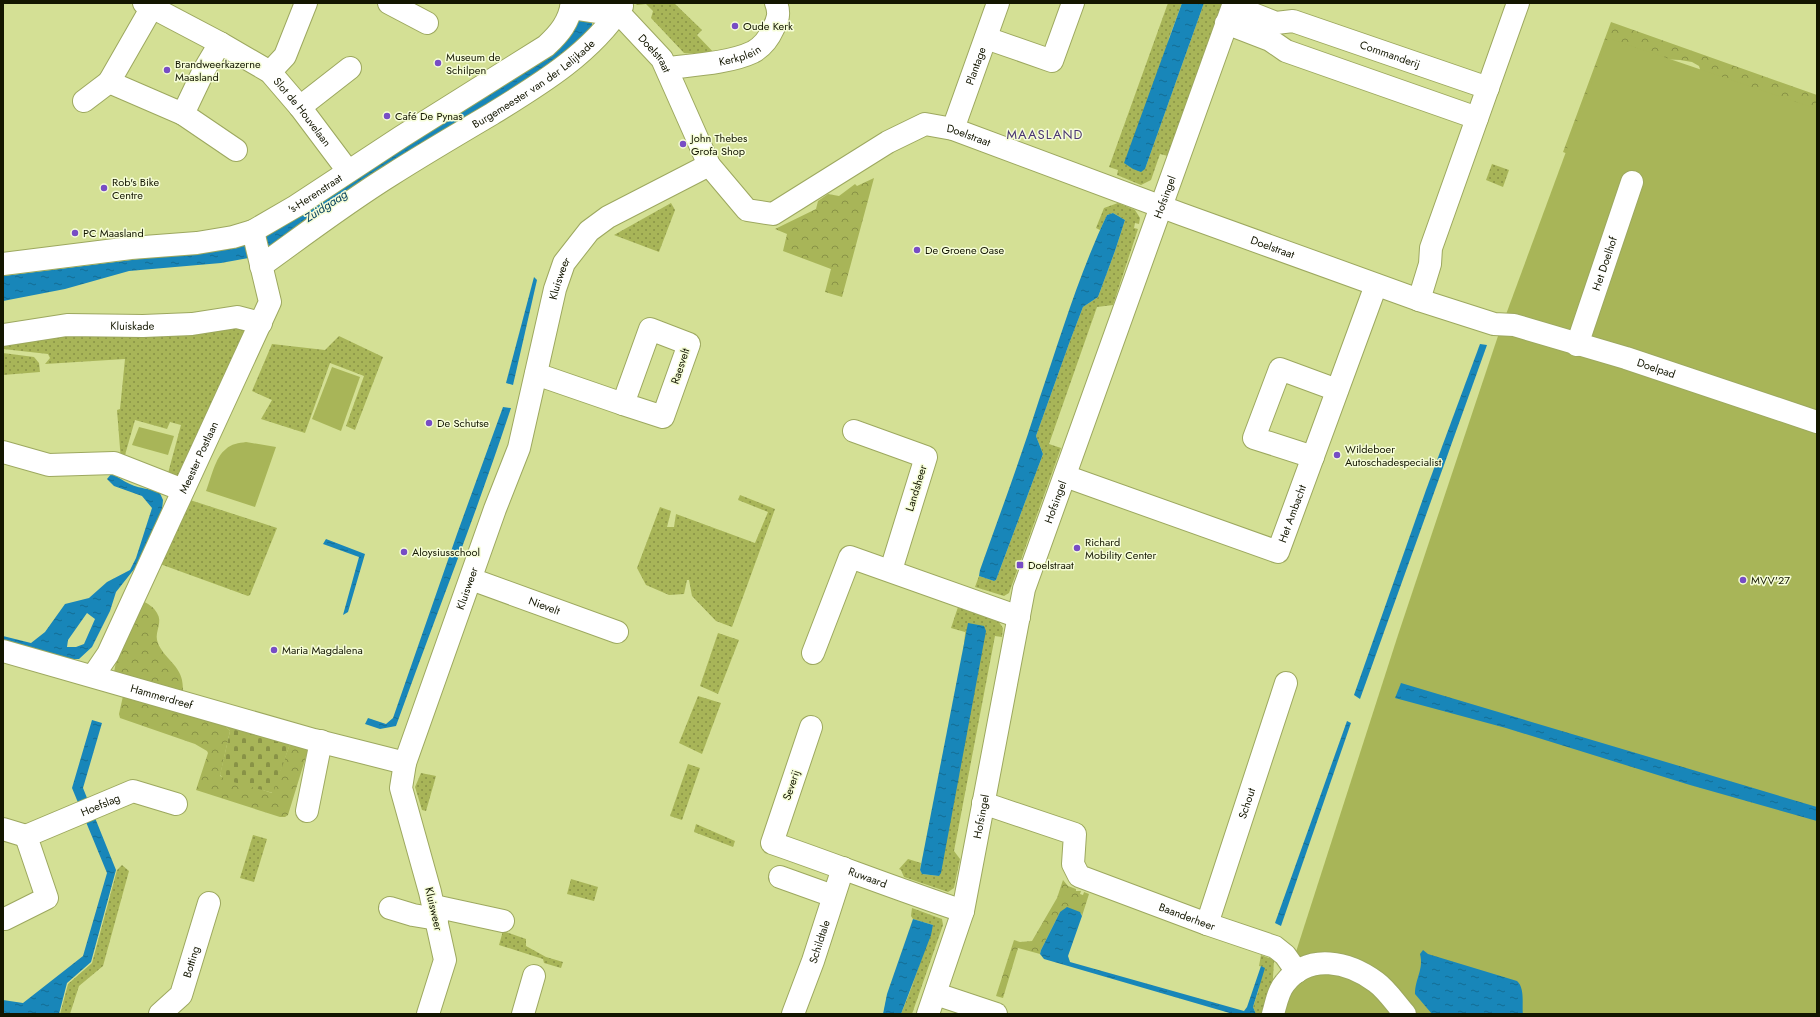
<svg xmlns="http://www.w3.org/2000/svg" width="1820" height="1017" font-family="Jost,sans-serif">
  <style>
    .grass { fill: url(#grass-dots) }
    .forest { fill: url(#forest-crowns) }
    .cemetery { fill: url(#cemetery-stones) }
    .pitch { fill: #a8b558 }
    .water { fill: url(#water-ripples); fill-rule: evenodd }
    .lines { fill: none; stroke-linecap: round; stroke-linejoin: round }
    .minor-casing { stroke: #9da85f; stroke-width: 24 }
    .minor { stroke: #fff; stroke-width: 22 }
    .poi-dot { fill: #774dc5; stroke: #f6fdd8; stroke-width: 1.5 }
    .labels { text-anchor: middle; stroke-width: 3; stroke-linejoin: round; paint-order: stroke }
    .poi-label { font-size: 11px; fill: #131600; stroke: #f6fdd8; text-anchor: start }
    .street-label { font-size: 11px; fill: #131600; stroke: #f6fdd8 }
    .water-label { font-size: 12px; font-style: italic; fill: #08415c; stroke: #f6fdd8 }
    .quarter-label { font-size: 13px; letter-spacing: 1px; fill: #4a3773; stroke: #f6fdd8 }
  </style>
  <defs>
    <pattern id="grass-dots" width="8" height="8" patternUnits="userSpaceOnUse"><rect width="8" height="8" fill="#a8b558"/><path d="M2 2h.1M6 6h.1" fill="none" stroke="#889246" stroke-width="1.8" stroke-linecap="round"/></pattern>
    <pattern id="forest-crowns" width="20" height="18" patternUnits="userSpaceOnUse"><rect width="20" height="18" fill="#a8b558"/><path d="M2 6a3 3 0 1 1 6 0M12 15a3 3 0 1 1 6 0" fill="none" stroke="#889246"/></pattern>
    <pattern id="cemetery-stones" width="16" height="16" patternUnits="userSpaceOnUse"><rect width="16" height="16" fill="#a8b558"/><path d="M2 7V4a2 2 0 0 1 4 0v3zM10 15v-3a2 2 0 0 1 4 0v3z" fill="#889246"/></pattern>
    <pattern id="water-ripples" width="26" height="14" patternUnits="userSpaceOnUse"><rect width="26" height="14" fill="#1886b9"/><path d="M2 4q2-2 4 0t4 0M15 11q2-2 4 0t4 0" fill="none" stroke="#146d94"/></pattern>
  </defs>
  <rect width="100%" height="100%" fill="#d4e095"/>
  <g class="grass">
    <polygon points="635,3 674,3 702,30 697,35 717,56 684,53 651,18 653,11 646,4 637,5"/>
    <polygon points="1168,3 1182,3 1169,38 1145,169 1204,3 1226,3 1168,156 1160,154 1151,180 1141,185 1117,175 1118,170 1109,167"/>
    <polygon points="1492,164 1509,170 1503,187 1486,180"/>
    <polygon points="671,203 675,210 659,252 614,235"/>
    <polygon points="1118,203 1135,210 1140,218 1139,224 1135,223 1134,228 1138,229 1113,305 1097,307 1049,444 1061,448 1009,593 1004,596 975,587 979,576 994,581 996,580 1043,454 1036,436 1070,341 1083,307 1098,297 1115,251 1125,220 1113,213 1107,215 1100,230 1096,228 1104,208"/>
    <polygon points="235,323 247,331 181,477 167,477 181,425 170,422 167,429 135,420 123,462 121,461 117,410 120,409 125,359 45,364 50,358 48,354 3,349 3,340"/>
    <polygon points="339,336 383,357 355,430 346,426 364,376 330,363 305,433 261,419 272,400 252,391 272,344 325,350"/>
    <polygon points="3,353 34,357 39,363 40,372 3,375"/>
    <polygon points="740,495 775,509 732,627 716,621 692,596 689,580 687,580 684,594 669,595 646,585 637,568 660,507 671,511 667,527 674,527 676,514 755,543 768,512 738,500"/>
    <polygon points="190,500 277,528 250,595 248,596 160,564"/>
    <polygon points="958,607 999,622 1003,628 1002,637 995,636 954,851 960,859 954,888 948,892 904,877 901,870 899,869 908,859 921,863 920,870 922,874 939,876 966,625 965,632 951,628"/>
    <polygon points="718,633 739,640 718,694 700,686"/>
    <polygon points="698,696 721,703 702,754 679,743"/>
    <polygon points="688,764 700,768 682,820 670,816"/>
    <polygon points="421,773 436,776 426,811 422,810 415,787"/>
    <polygon points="696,824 735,841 733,847 694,832"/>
    <polygon points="253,835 267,839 254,882 240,878"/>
    <polygon points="122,865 129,871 103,966 79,986 70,1014 60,1014 68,984 92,963 117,870"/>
    <polygon points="571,879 598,887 594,901 567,894"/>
    <polygon points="912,908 942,919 943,925 912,1014 901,1014 911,989 933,925 913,919 911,916"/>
    <polygon points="503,931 526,939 526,946 546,957 563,962 561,968 544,963 543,959 499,945"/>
    <polygon points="1261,955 1274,960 1272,995 1268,1014 1256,1014 1253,1007 1258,992 1263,967 1259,966"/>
  </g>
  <g class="forest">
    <polygon points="1611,22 1817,95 1817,118 1702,76 1699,66 1692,62 1680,60 1660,59 1568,154 1563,152"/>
    <polygon points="874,178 842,297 825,292 831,269 783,251 787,234 775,229 816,209 818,201 828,194 839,196 855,184 857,186"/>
    <path d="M 143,601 C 148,604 154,607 157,613 C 163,622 155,631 157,640 C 161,656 179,664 182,680 C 183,685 183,691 183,695 L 114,672 L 117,657 Z"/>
    <polygon points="123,696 225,726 230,731 220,776 272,793 290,744 308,750 288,815 285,817 280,817 196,790 208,753 207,751 195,744 120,718 119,714"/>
    <polygon points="1063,880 1068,886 1076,889 1076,891 1081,891 1080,894 1083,895 1084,892 1089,894 1082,916 1081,913 1060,912 1041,950 1040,954 1018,948 1003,998 996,996 1014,940 1020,942 1032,941 1057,898"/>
  </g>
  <polygon class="cemetery" points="225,726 290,744 273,793 226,780 220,775 230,731"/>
  <g class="pitch">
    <polygon points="1608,38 1817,109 1817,1014 1276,1014 1398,635 1498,336"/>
    <polygon points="332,367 360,377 341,431 312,419"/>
    <polygon points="139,427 174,436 168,455 132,445"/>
    <path d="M 246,442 L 276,447 L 255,507 L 206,491 C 211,479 215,457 226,449 C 231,444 239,443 246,442 Z"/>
  </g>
  <g class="water">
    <polygon points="1182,3 1204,3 1145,169 1141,172 1133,169 1124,163"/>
    <polygon points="581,14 592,16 592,26 564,58 254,257 221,263 129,271 65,289 3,301 3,276 203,251 236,245"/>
    <path d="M 1113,213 L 1125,220 L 1115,251 L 1098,297 L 1083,307 L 1070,341 L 1036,436 L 1043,454 L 996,580 L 994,581 L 979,576 L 980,570 C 1000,514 1021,457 1039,400 C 1060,338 1079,274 1107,215 Z"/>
    <polygon points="534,277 537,280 513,385 506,383"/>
    <polygon points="1480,344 1487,345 1360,699 1354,695 1426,490"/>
    <path d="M 503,407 L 511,408 C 476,515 434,620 396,726 L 380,729 L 365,724 L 368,718 L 386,724 L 393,718 L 457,534 Z"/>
    <path d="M 112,473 C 132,487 135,487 159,491 L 163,500 L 162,511 L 135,568 L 116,592 L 110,611 L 92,647 L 79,659 L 58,659 L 3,642 L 3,636 L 31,643 L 45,632 L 65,604 L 89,598 L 107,582 L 130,570 L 136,558 L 152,508 L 142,496 L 114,486 L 107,479 ZM 87,613 L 95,619 L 84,644 L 76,647 L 67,647 L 68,640 Z"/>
    <polygon points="326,539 365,554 348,612 343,615 359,557 323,544"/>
    <polygon points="968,623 984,626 986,631 941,873 939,876 922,874 920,870"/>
    <polygon points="1401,683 1817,807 1817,821 1690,785 1506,728 1395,698"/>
    <polygon points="92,720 102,723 83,788 116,870 91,962 67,983 59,1014 4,1014 3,1000 23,1003 83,956 107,873 72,788"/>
    <polygon points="1347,721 1351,723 1281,926 1275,923"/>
    <polygon points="1067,907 1080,912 1082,916 1068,956 1070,962 1244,1011 1247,1007 1261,966 1265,968 1253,1007 1256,1014 1233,1014 1044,959 1040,954 1041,950 1060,912"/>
    <polygon points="913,919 933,925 931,935 901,1014 883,1014 887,994"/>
    <path d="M 1423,950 L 1428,954 L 1517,981 C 1525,988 1522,1004 1523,1014 L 1432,1014 L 1415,994 C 1415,979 1424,969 1420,954 Z"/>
  </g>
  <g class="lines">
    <defs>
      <g id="minor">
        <path id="s1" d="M 144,3 L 220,43 L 270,72 L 300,107 L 348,171"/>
        <polyline points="389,3 427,23"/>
        <path id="s2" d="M 1233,6 L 1276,23 L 1293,21 L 1488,88"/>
        <polyline points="152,7 109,82 183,114 204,70 220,43"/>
        <path id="s3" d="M 571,8 L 603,13 L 618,12 L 662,59 L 709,165 L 747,210 L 773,214 L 888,142 L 925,124 L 953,129 L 1181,214 L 1419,300 L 1494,324 L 1514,325 L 1626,358 L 1817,422"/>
        <polyline points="1226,23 1270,40 1286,51 1477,118"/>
        <polyline points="986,38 1052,61 1073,3"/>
        <path id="s4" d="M 668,68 C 693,65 730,63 753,52 C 762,47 769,38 773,29 C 778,20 780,13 776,3"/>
        <polyline points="270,72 285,56 306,3"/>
        <polyline points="84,101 109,82"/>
        <polyline points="300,107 350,68"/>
        <polyline points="183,114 236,150"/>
        <path id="s5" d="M 953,129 L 998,3"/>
        <path id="s6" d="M 3,264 L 131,248 L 197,243 L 233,237 L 253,231 L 296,206 L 401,137 L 546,46 C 560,33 569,22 572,3"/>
        <path id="s7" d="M 261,266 C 304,235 346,203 391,175 C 424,154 458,134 492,114 C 539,85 591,54 622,6"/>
        <polyline points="1419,300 1430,264 1431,248 1518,3"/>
        <polygon points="650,329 689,344 663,417 623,404"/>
        <path id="s8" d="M 3,335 L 67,325 L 143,326 L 192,324 L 237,317 L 261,323"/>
        <path id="s9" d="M 1577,345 L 1632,182"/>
        <polyline points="536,374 623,404"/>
        <polyline points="854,431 926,457 891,570"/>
        <polyline points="3,452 49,465 114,463 183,490"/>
        <polyline points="1313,457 1254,438 1280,369 1337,390"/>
        <path id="s10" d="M 1065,476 L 1278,552 L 1376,285"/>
        <path id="s11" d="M 471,579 L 617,632"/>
        <path id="s12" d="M 3,651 L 314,740 L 405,763"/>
        <polyline points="813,653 850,557 1019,617"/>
        <path id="s13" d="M 93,676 L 108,654 L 270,302 L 253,231"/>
        <path id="s14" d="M 811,727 L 772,843 C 836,865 899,890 963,911"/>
        <path id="s15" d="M 983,803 L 1075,834 L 1073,864 L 1079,876 L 1207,924 L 1275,947 L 1285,955 L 1297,972"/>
        <polyline points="307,811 321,741"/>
        <polyline points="3,829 26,836"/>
        <polyline points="780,877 833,896"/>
        <polyline points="434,906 503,921"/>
        <polyline points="390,908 413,915 437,919"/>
        <path id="s16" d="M 5,919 L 47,898 L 26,836 L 133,791 L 176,804"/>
        <path id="s17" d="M 1207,924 L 1286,683"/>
        <polyline points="936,994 996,1014"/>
        <path id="s18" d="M 160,1014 L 181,995 L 209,903"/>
        <path id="s19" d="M 428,1014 L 445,960 L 430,892 L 401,788 L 405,763 L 495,509 L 519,448 L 555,289 L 564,263 L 589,231 L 608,217 L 709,165"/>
        <polyline points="523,1014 534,976"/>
        <path id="s20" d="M 793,1014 L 813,961 L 843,868"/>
        <path id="s21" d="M 928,1014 L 963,911 L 1024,589 L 1234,3"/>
        <path d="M 1273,1014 C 1276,1004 1278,991 1285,983 C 1309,952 1349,962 1376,982 C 1387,990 1396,1004 1405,1014"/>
      </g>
    </defs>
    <use href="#minor" class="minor-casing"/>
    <use href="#minor" class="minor"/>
  </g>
  <g class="poi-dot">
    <circle cx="735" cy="26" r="4"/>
    <circle cx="438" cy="63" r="4"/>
    <circle cx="167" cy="70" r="4"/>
    <circle cx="387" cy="116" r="4"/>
    <circle cx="683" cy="144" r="4"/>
    <circle cx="104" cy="188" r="4"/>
    <circle cx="75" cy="233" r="4"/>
    <circle cx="917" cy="250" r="4"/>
    <circle cx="429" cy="423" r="4"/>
    <circle cx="1337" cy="455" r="4"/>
    <circle cx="1077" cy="548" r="4"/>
    <circle cx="404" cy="552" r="4"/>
    <rect x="1016" y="561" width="8" height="8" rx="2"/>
    <circle cx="1743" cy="580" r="4"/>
    <circle cx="274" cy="650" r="4"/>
  </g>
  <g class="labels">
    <g class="poi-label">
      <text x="743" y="30">Oude Kerk</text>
      <text x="446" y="61">Museum de<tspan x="446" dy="13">Schilpen</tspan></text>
      <text x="175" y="68">Brandweerkazerne<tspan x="175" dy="13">Maasland</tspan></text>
      <text x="395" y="120">Café De Pynas</text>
      <text x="691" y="142">John Thebes<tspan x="691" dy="13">Grofa Shop</tspan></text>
      <text x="112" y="186">Rob's Bike<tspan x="112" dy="13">Centre</tspan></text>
      <text x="83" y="237">PC Maasland</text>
      <text x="925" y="254">De Groene Oase</text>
      <text x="437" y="427">De Schutse</text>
      <text x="1345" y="453">Wildeboer<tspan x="1345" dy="13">Autoschadespecialist</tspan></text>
      <text x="1085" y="546">Richard<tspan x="1085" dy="13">Mobility Center</tspan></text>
      <text x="412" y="556">Aloysiusschool</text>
      <text x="1028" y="569">Doelstraat</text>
      <text x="1751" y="584">MVV'27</text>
      <text x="282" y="654">Maria Magdalena</text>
    </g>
    <g class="street-label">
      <text dy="4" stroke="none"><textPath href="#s4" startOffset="73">Kerkplein</textPath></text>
      <text dy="4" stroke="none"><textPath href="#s3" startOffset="103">Doelstraat</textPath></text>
      <text dy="4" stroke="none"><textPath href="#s2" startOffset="166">Commanderij</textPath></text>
      <text dy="4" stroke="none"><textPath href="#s5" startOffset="67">Plantage</textPath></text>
      <text dy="4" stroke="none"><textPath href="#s7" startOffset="328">Burgemeester van der Lelijkade</textPath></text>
      <text dy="4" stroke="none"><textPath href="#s1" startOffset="195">Slot de Houvelaan</textPath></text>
      <text dy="4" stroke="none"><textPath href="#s3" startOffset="535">Doelstraat</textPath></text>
      <text dy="4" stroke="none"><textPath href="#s6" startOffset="325">'s-Herenstraat</textPath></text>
      <text dy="4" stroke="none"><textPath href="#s21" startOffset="853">Hofsingel</textPath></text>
      <text dy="4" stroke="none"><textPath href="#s3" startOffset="859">Doelstraat</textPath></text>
      <text dy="4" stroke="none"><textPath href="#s9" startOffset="86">Het Doelhof</textPath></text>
      <text dy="4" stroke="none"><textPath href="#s19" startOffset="769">Kluisweer</textPath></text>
      <text dy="4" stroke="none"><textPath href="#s8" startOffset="130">Kluiskade</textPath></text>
      <text transform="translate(680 366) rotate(-72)" y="4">Raesvelt</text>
      <text dy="4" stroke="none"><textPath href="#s3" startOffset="1262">Doelpad</textPath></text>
      <text dy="4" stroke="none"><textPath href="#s13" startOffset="243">Meester Postlaan</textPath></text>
      <text transform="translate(916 488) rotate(-73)" y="4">Landsheer</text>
      <text dy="4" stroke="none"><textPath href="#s21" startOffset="529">Hofsingel</textPath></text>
      <text dy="4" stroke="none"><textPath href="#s10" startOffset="267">Het Ambacht</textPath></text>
      <text dy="4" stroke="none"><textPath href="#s19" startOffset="445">Kluisweer</textPath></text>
      <text dy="4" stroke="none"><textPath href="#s11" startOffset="78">Nievelt</textPath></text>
      <text dy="4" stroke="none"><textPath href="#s12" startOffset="165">Hammerdreef</textPath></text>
      <text transform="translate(791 785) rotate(-71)" y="4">Severij</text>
      <text dy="4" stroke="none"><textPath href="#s17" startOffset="127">Schout</textPath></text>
      <text dy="4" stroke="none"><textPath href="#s16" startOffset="193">Hoefslag</textPath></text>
      <text dy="4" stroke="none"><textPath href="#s21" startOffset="205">Hofsingel</textPath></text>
      <text dy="4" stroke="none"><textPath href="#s14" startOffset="224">Ruwaard</textPath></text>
      <text transform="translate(434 909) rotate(77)" y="4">Kluisweer</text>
      <text dy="4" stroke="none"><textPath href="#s15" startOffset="256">Baanderheer</textPath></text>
      <text dy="4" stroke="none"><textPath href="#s20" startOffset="77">Schildtale</textPath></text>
      <text dy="4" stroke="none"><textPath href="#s18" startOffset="63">Botting</textPath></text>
    </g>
    <g class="water-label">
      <text transform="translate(326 206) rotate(-33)" y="4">Zuidgaag</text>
    </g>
    <g class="quarter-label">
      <text x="1045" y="139">MAASLAND</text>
    </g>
  </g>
  <rect width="1820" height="1017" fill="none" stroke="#131600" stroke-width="8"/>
</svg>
